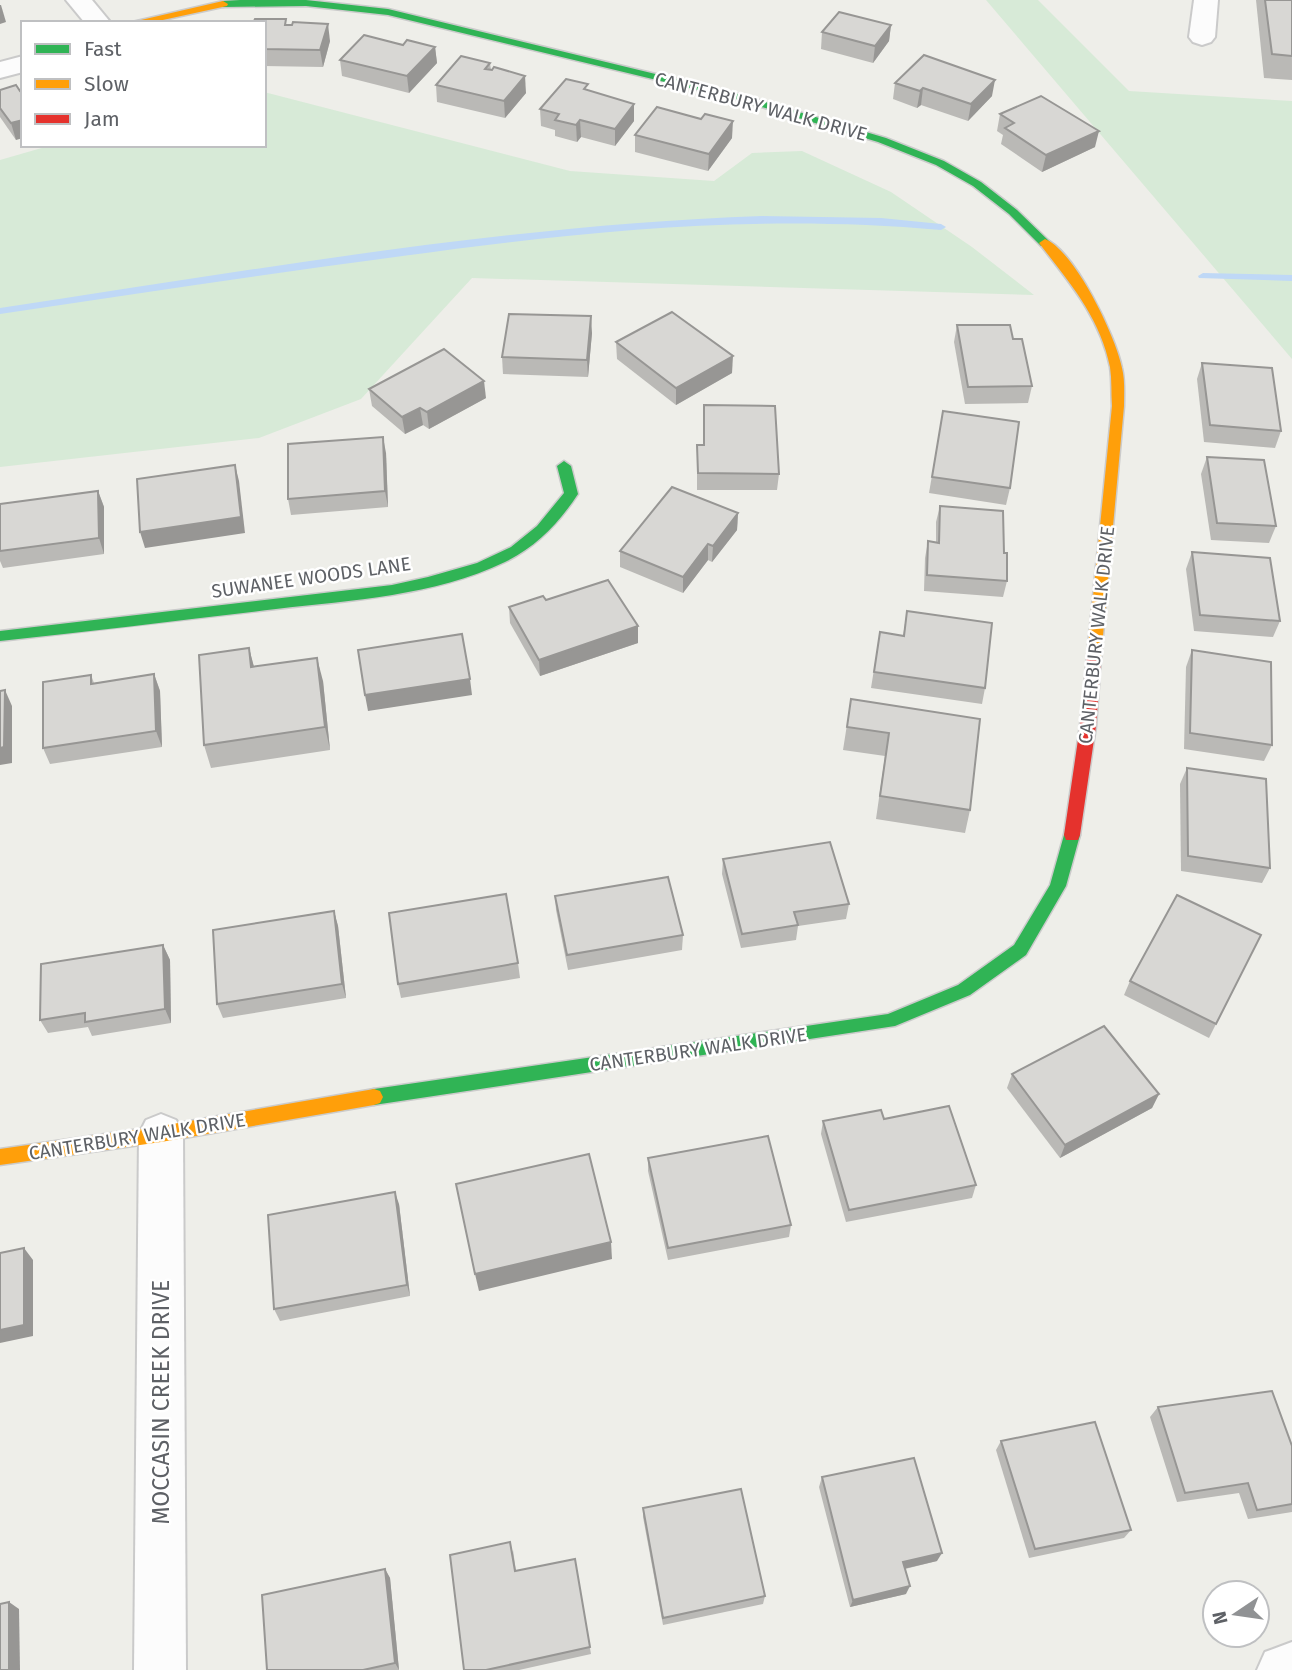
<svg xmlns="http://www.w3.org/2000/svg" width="1292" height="1670" font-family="'Fira Sans',sans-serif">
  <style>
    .green { fill: #d7ead7 }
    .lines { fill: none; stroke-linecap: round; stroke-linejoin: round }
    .stream { fill: #bfd8f6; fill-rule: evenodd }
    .street-casing { stroke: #cacaca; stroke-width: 4 }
    .fast-casing { stroke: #cbcbcb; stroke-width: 3 }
    .slow-casing { stroke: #cbcbcb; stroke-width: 3 }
    .jam-casing { stroke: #cbcbcb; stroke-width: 3 }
    .street { fill: #fcfcfc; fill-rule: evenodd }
    .fast { fill: #30b455; fill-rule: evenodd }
    .slow { fill: #ff9f0a; fill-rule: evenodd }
    .jam { fill: #e5322d; fill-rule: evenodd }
    .wall { fill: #bab9b6 }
    .shaded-wall { fill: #979694 }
    .building { fill: #d8d7d4; stroke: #979694; stroke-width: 2 }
    .labels { text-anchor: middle; stroke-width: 5; stroke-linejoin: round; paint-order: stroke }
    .street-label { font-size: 19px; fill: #5e6166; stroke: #fff }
    .near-street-label { font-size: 23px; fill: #5e6166; stroke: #fff }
  </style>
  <rect width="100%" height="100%" fill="#eeeee9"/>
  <g class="green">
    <polygon points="986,0 1038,0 1129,91 1292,101 1292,359"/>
    <polygon points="264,92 570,171 714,181 752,153 802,151 891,192 972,247 1034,295 472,278 361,399 259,438 0,467 0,160 52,145 264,145"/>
  </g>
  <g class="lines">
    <g class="stream">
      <path d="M 762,216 L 881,218 L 941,224 L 946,227 L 941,230 C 751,213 575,232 388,258 C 258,275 129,295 0,314 L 0,308 C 253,270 506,225 762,216 Z"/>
      <polygon points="1203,273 1292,275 1292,281 1199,278 1198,276"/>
    </g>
    <defs>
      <g id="street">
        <polygon points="66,0 92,0 111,23 85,23"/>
        <polygon points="1194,0 1218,0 1215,37 1211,42 1202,45 1193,42 1189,37"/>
        <polygon points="23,56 23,72 0,78 0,62"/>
        <polygon points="161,1114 176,1120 183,1134 186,1670 134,1670 139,1134 146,1120"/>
        <polygon points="1292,1642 1292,1670 1257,1670 1265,1652"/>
      </g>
      <g id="fast">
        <polygon points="240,0 306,0 388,9 742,95 886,138 944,161 981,182 1017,210 1051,243 1049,246 1041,246 1009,214 973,186 936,165 878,142 735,99 388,15 306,6 223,7 218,4 223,1"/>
        <path d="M 564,461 L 571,466 L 578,494 C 559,523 536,547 505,562 C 434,596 352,600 276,609 C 184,620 92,631 0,641 L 0,631 L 392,585 L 428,577 L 477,563 L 511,547 L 537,526 L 564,493 L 557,466 Z"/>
        <polygon points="1072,829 1078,830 1080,835 1066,886 1026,955 970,995 895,1026 374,1105 368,1103 365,1097 368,1091 374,1089 888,1014 958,985 1014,945 1050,885 1064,835 1066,830"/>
      </g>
      <g id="slow">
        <polygon points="223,1 228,4 227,6 149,23 128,23"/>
        <path d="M 1045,239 C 1075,251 1116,337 1122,368 C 1125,380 1124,393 1124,406 L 1101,657 L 1094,662 L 1087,657 L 1112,406 C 1111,393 1112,380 1110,367 C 1100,317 1069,282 1039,243 Z"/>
        <polygon points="374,1089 380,1091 383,1097 380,1103 374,1105 161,1142 0,1165 0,1149 161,1126"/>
      </g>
      <polygon id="jam" points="1094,652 1101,657 1096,726 1080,835 1078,840 1066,840 1064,835 1080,726 1087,657"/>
    </defs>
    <use href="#street" class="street-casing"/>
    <use href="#fast" class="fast-casing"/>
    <use href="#slow" class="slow-casing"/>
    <use href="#jam" class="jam-casing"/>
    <use href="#street" class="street"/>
    <use href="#fast" class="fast"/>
    <use href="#slow" class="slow"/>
    <use href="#jam" class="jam"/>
  </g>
  <g class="wall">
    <polygon points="1256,0 1292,0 1292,80 1264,78"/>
    <polygon points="264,23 287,25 330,41 323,67 264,66"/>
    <polygon points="891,25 889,41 873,63 821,49 822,32"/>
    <polygon points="403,45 435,47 437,63 409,93 342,76 340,60"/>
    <polygon points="490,63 491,70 526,93 505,118 437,102 436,85"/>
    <polygon points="895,83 992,96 968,121 921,105 917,108 893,99"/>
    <polygon points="0,90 20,91 16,140 0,117"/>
    <polygon points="588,90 634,104 634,121 615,146 581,137 577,142 555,136 555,130 541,126 540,109"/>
    <polygon points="1000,114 1095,147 1042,172 1001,144 1003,135 997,131"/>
    <polygon points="635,135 732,138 708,171 635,152"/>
    <polygon points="957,325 1013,339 1032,386 1028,403 965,404 954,342"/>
    <polygon points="592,333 588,377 503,374 502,357"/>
    <polygon points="616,342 732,373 676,405 617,359"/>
    <polygon points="1202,363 1281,431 1275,448 1204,442 1197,379"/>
    <polygon points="369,389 486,398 429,429 423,425 405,434 372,406"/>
    <polygon points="704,405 779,474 777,490 697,490 697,445 704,445"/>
    <polygon points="943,411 1010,488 1006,505 929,493"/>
    <polygon points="386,453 388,507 291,515 288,499"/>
    <polygon points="1207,457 1276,526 1269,543 1211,540 1201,474"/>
    <polygon points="98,491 104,507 104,554 3,568 0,561 0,504"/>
    <polygon points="940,506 1004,553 1007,581 1003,597 924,591 925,558 928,541 936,542 936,522"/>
    <polygon points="738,513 737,530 712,562 708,560 683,593 620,567 620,551"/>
    <polygon points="1192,552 1280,621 1273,637 1194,631 1186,569"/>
    <polygon points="546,600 638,626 638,643 540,676 510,623 509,607"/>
    <polygon points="907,611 985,688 982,704 871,688 880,632 903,636"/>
    <polygon points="249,648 254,667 323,681 330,750 211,768 204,745"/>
    <polygon points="1192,650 1272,745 1264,761 1184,749 1186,667"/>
    <polygon points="154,674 160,691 162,747 50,764 43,748 91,675 94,683"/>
    <polygon points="851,699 980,719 970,810 965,833 876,819 885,756 843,750"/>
    <polygon points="1187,768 1270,868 1262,883 1181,871 1180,784"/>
    <polygon points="723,859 849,904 846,919 798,926 796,940 741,948 722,874"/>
    <polygon points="555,896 683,935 682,950 568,970 556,910"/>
    <polygon points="334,911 338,926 346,998 223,1018 217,1004"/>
    <polygon points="163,945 170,960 171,1023 92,1036 88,1027 48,1033 40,1020"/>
    <polygon points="518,963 520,978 401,998 398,984"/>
    <polygon points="1130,981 1216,1024 1209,1038 1124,995"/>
    <polygon points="1012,1074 1159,1094 1152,1108 1060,1158 1007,1088"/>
    <polygon points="884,1119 976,1185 972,1198 846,1222 821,1134 823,1121"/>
    <polygon points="648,1158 791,1225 789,1237 668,1260 648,1171"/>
    <polygon points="399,1204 410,1296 280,1321 274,1309"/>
    <polygon points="1158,1407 1292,1446 1292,1512 1248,1519 1239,1493 1177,1502 1150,1417"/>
    <polygon points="1001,1441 1131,1530 1124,1538 1029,1558 996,1450"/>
    <polygon points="822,1477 937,1561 905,1569 906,1594 850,1607 819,1487"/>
    <polygon points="643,1508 765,1596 763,1604 663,1625 643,1517"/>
    <polygon points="513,1550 516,1571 575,1559 591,1654 519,1670 464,1670"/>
    <polygon points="385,1569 390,1578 399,1670 267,1670"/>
  </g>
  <g class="shaded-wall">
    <polygon points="0,5 1,5 6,22 0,24"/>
    <polygon points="328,24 330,41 323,67 320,50"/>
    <polygon points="891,25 889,41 873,63 875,46"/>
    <polygon points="435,47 437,63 409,93 407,76"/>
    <polygon points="525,76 526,93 505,118 504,101"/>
    <polygon points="995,80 992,96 968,121 971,104"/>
    <polygon points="923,88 921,105 917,108 920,91"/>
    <polygon points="634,104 634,121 615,146 615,129"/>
    <polygon points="23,120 23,138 16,140 11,123"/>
    <polygon points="580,120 581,137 577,142 576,125"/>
    <polygon points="733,121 732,138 708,171 709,154"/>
    <polygon points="1099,131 1095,147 1042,172 1046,155"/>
    <polygon points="591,316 592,333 588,377 587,360"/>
    <polygon points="733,356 732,373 676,405 676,388"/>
    <polygon points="484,381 486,398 429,429 427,412"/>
    <polygon points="420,408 423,425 405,434 402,417"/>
    <polygon points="383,437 386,453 388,507 385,491"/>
    <polygon points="235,465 239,481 245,533 145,548 140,532"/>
    <polygon points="98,491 104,507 104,554 99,538"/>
    <polygon points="738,513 737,530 712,562 713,546"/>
    <polygon points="708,544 708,560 683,593 683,577"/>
    <polygon points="638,626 638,643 540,676 539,660"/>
    <polygon points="249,648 255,671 251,667"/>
    <polygon points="317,658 323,681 330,750 325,727"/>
    <polygon points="154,674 160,691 162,747 156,731"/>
    <polygon points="470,679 472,695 368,711 365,695"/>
    <polygon points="5,690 12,706 12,763 0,765 0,748"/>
    <polygon points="334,911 338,926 346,998 342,984"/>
    <polygon points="163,945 170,960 171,1023 165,1009"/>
    <polygon points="1159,1094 1152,1108 1060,1158 1065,1145"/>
    <polygon points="395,1192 399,1204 410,1296 407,1285"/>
    <polygon points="611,1242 612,1259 479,1291 475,1274"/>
    <polygon points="24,1248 33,1260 33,1336 0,1343 0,1330"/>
    <polygon points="942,1553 937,1561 899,1570 903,1562"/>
    <polygon points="385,1569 390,1578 399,1670 395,1663"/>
    <polygon points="910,1586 906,1594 850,1607 853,1600"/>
    <polygon points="9,1602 19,1609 20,1670 9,1670"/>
  </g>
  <g class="building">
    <polygon points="1265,0 1292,0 1292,56 1272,54"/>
    <polygon points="839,12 891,25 875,46 822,32"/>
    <polygon points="255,19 286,19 285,25 292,25 293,22 328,24 320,50 264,49 264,23 253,23"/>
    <polygon points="364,35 403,45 407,40 435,47 407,76 340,60"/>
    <polygon points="924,55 995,80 971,104 923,88 920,91 895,83"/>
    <polygon points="461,56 490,63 485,69 492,70 494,67 525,76 504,101 436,85"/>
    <polygon points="566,79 588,84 584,89 634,104 615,129 580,120 576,125 555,120 559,114 540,109"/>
    <polygon points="16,85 20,91 23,90 23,120 11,123 0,108 0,90"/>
    <polygon points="1041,96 1099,131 1046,155 1005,128 1014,123 1000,114"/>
    <polygon points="657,107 701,119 705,114 733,121 709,154 635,135"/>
    <polygon points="672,312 733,356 676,388 616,342"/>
    <polygon points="509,314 591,316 587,360 502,357"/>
    <polygon points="957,325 1010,325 1013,339 1022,339 1032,386 968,387"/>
    <polygon points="444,349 484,381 427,412 420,408 402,417 369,389"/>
    <polygon points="1202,363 1272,368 1281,431 1210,425"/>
    <polygon points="704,405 775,406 779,474 698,473 697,445 704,445"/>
    <polygon points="943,411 1019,422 1010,488 932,477"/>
    <polygon points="383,437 385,491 288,499 288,444"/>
    <polygon points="1207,457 1264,460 1276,526 1217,523"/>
    <polygon points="235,465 241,517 140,532 137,479"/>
    <polygon points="672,487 738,513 713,546 708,544 683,577 620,551"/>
    <polygon points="98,491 99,538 0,551 0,504"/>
    <polygon points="940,506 1003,511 1004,553 1007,553 1007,581 927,575 928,541 939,543"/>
    <polygon points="1192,552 1270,558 1280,621 1200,615"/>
    <polygon points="608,580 638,626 539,660 509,607 543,596 546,600"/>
    <polygon points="907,611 992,623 985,688 874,672 880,632 904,636"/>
    <polygon points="462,634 470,679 365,695 358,650"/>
    <polygon points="249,648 251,667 317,658 325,727 204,745 199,655"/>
    <polygon points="1192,650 1271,662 1272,745 1190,733"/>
    <polygon points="154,674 156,731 43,748 43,682 91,675 91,684"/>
    <polygon points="5,690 4,747 0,748 0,691"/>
    <polygon points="851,699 980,719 970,810 880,796 889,733 847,727"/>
    <polygon points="1187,768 1266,779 1270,868 1188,856"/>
    <polygon points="830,842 849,904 794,912 798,925 742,934 723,859"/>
    <polygon points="668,877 683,935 567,955 555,896"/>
    <polygon points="506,894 518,963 398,984 389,913"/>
    <polygon points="1177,895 1261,935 1216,1024 1130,981"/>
    <polygon points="334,911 342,984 217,1004 213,930"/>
    <polygon points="163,945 165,1009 85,1022 85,1013 40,1020 41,964"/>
    <polygon points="1104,1026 1159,1094 1065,1145 1012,1074"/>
    <polygon points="949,1106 976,1185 849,1210 823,1121 881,1110 884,1119"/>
    <polygon points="768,1136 791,1225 668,1248 648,1158"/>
    <polygon points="589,1154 611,1242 475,1274 456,1184"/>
    <polygon points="395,1192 407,1285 274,1309 268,1215"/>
    <polygon points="24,1248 24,1325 0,1330 0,1253"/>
    <polygon points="1272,1391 1292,1446 1292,1504 1257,1510 1248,1483 1185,1493 1158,1407"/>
    <polygon points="1095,1422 1131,1530 1035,1549 1001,1441"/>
    <polygon points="914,1458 942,1553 903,1562 910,1586 853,1600 822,1477"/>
    <polygon points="741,1489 765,1596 663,1618 643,1508"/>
    <polygon points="510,1542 515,1571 575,1559 590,1647 486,1670 464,1670 450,1555"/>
    <polygon points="385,1569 395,1663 363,1670 267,1670 262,1595"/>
    <polygon points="9,1602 9,1670 0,1670 0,1604"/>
  </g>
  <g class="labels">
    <g class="street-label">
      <text transform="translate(761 106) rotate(15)" y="7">CANTERBURY WALK DRIVE</text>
      <text transform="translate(311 577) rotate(-8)" y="7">SUWANEE WOODS LANE</text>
      <text transform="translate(1096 635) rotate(-84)" y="7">CANTERBURY WALK DRIVE</text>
      <text transform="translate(698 1049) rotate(-8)" y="7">CANTERBURY WALK DRIVE</text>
      <text transform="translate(137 1136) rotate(-9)" y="7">CANTERBURY WALK DRIVE</text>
    </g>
    <g class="near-street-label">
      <text transform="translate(161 1402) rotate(-90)" y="8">MOCCASIN CREEK DRIVE</text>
    </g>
  </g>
  <rect x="21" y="21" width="245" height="126" fill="#ffffff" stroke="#bfc0c2" stroke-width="2"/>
  <rect x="35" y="44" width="35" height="10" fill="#30b455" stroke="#bfc0c2" stroke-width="2"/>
  <text x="84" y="56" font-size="21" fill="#5e6166">Fast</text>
  <rect x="35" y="79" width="35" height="10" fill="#ff9f0a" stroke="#bfc0c2" stroke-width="2"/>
  <text x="84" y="91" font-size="21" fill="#5e6166">Slow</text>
  <rect x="35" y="114" width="35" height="10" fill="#e5322d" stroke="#bfc0c2" stroke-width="2"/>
  <text x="84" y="126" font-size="21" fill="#5e6166">Jam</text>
  <g transform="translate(1236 1614) rotate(257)"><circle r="33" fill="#ffffff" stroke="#bfc0c2" stroke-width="2"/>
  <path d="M0-5L12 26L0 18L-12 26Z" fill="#909294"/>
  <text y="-10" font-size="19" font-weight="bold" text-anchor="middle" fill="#5e6166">N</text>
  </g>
</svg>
